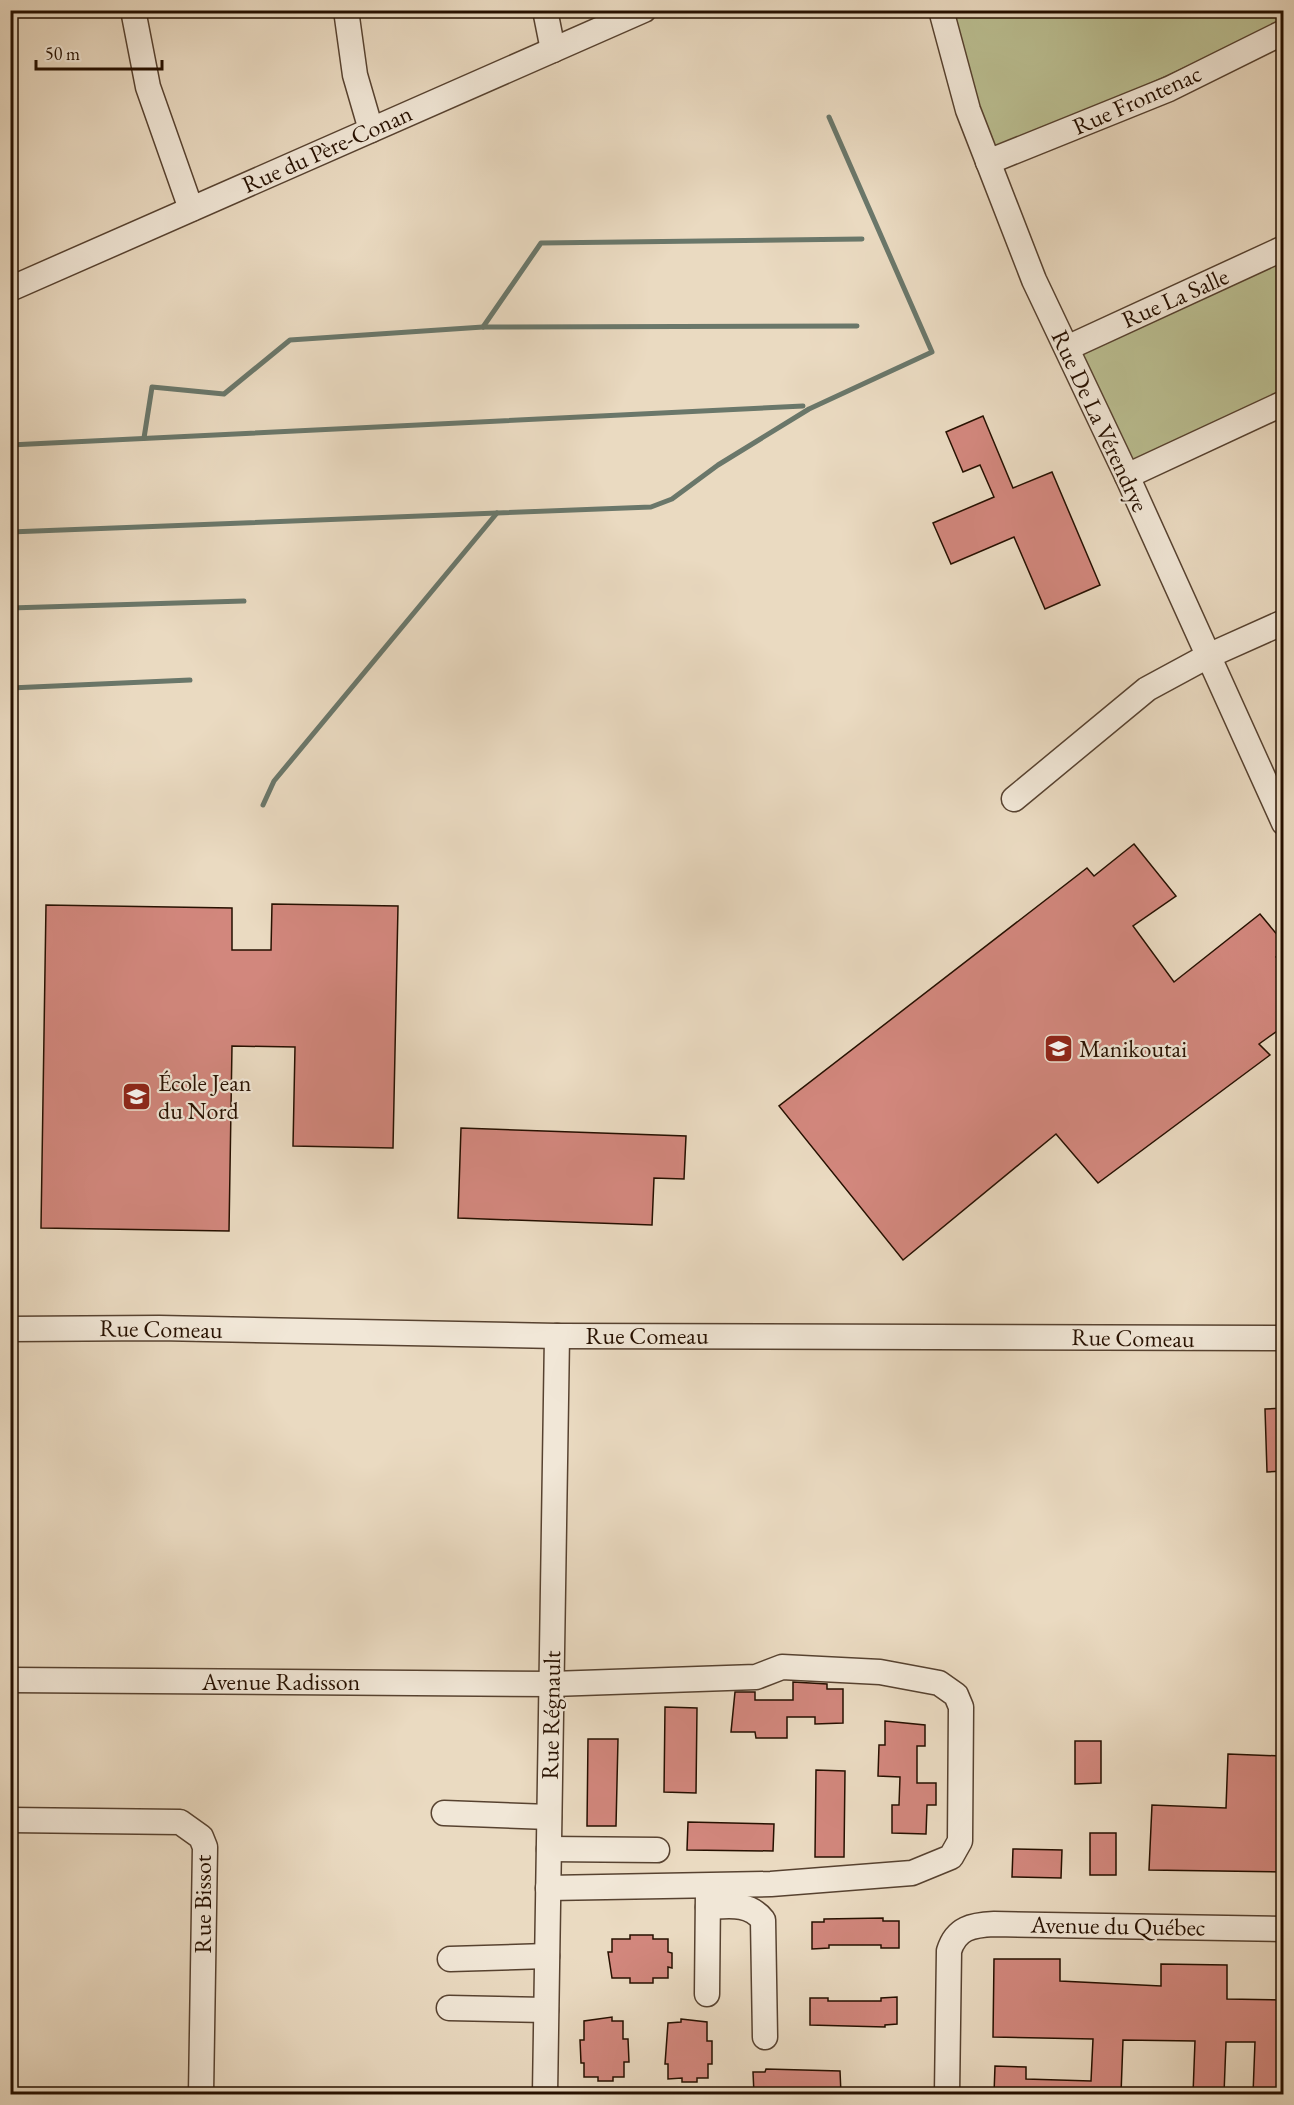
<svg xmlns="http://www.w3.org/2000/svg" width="1294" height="2105" font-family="'EB Garamond',serif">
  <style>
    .green { fill: #babe91; stroke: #706748; stroke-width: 1.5 }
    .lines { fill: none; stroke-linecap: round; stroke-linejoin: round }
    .stream { stroke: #6a776a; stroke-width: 5 }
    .building { fill: #d2877d; stroke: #261000; stroke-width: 1.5 }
    .minor-casing { stroke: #574230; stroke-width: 27 }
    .minor { stroke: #f1e7d7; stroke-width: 24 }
    .labels { text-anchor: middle; stroke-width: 4.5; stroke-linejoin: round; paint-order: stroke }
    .street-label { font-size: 24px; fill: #261000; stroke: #f1e7d7 }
    .poi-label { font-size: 24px; fill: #261000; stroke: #f1e7d7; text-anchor: start }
  </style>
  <rect width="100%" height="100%" fill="#eadac1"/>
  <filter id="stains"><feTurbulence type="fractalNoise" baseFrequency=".00333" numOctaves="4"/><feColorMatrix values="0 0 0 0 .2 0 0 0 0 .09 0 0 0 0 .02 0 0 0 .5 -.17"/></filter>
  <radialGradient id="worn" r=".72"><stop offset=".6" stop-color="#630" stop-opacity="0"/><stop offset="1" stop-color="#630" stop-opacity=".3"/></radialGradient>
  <g class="green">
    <polygon points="1283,10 1284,22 981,161 935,11"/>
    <polygon points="1283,239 1283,396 1126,471 1066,342"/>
  </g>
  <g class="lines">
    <g class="stream">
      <polyline points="483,327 541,243 862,239"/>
      <polyline points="144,438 152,387 224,394 290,340 483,327 857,326"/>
      <polyline points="10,445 803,406"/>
      <polyline points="10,532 651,507 672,499 718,465 809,409 932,352 829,117"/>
      <polyline points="10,608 244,601"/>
      <polyline points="10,688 190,680"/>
      <polyline points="263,805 274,781 497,513"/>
    </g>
  </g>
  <g class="building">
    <polygon points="983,416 1013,488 1052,472 1100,585 1045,609 1014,537 951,564 933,523 994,497 980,465 963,472 946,432"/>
    <polygon points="1134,844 1176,896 1133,926 1174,982 1260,914 1284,943 1284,952 1276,957 1284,967 1284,1026 1259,1044 1270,1055 1098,1183 1056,1134 903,1260 779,1106 1087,868 1094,876"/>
    <polygon points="272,904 398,906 393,1148 293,1146 295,1047 232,1046 229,1231 41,1228 46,905 232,908 232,950 271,950"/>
    <polygon points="461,1128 686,1136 684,1179 654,1178 652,1225 458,1218"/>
    <polygon points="1284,1408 1284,1471 1267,1472 1265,1409"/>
    <polygon points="793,1682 827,1684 827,1689 843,1689 843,1723 815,1724 815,1717 787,1717 787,1738 756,1738 755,1732 731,1732 735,1692 755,1692 755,1700 793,1700"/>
    <polygon points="665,1707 697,1708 696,1793 664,1792"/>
    <polygon points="885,1721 925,1725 925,1746 917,1746 917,1783 936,1783 936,1805 927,1805 926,1834 892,1833 892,1805 899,1805 900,1777 878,1776 879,1745 885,1745"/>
    <polygon points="588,1739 618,1739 616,1826 587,1826"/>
    <polygon points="1075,1741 1101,1741 1101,1783 1075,1784"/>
    <polygon points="1228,1754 1281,1756 1279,1827 1284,1827 1284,1872 1149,1870 1152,1805 1226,1808"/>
    <polygon points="816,1770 845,1771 844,1857 815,1857"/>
    <polygon points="688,1822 774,1824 773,1851 687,1850"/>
    <rect x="1090" y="1833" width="26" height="42"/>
    <polygon points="1013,1849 1062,1850 1061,1878 1012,1877"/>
    <polygon points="883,1918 883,1921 899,1921 899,1948 881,1948 881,1945 829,1945 829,1948 812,1949 812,1922 824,1922 824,1919"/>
    <polygon points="630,1935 653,1935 653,1939 668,1939 668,1952 672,1953 672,1968 668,1967 668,1978 653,1978 653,1983 630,1983 630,1978 612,1978 608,1952 612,1952 612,1939 630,1939"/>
    <polygon points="994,1959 1060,1959 1060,1981 1161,1986 1161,1964 1227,1965 1227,1999 1284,2000 1284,2094 1253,2094 1255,2042 1226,2042 1224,2094 1193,2094 1195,2041 1123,2040 1121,2094 994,2094 995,2066 1026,2067 1026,2079 1091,2081 1093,2039 993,2037"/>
    <polygon points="897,1997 897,2024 885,2025 885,2027 810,2025 810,1998 828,1998 828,2001 881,2001 881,1998"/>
    <polygon points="612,2017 612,2021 623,2021 623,2039 628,2039 629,2062 624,2062 624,2077 613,2077 613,2081 598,2081 598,2077 584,2077 584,2063 581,2063 580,2040 584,2040 584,2021"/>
    <polygon points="681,2019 707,2022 707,2041 712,2041 712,2064 708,2064 708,2078 697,2078 697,2082 682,2082 682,2078 668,2079 668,2064 665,2064 668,2023 681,2022"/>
    <polygon points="766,2069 840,2071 841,2094 754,2094 753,2072 765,2072"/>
  </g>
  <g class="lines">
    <defs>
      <g id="minor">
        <polyline points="133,10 148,87 191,209"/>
        <polyline points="346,10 355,75 371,130"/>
        <polyline points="545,10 553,50"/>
        <polyline points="941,10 968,110 1034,280 1127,476 1284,823"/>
        <polyline points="988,162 1169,89 1284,32"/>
        <polyline points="10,289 644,10"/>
        <polyline points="1067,348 1284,248"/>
        <polyline points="1127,476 1284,403"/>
        <polyline points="1014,799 1147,689 1208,656 1284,622"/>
        <polyline points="10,1329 159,1328 557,1336 1284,1338"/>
        <polyline points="10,1680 552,1684 756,1677 782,1667 880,1672 939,1683 956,1695 961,1707 960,1841 951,1857 912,1873 771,1884 548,1888"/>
        <polyline points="444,1813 549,1817"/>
        <polyline points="10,1820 180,1822 201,1837 205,1847 201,2094"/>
        <polyline points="549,1849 657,1850"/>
        <path d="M 708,1907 C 728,1906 749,1902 763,1920 L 765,2037"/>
        <polyline points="450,1959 547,1956"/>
        <polyline points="707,1994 708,1892"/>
        <polyline points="449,2008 546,2010"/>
        <polyline points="545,2094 557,1336"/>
        <path d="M 947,2094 L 949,1951 C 956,1928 972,1925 994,1924 L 1284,1929"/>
      </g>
    </defs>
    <use href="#minor" class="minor-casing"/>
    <use href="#minor" class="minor"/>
  </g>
  <defs>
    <symbol id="school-square" viewBox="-11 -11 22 22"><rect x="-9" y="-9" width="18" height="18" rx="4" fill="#8f2418" stroke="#f1e7d7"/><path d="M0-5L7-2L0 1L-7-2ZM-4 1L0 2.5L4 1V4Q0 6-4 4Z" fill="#fff"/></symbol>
  </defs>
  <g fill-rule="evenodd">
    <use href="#school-square" x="1042" y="1032" width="33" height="33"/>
    <use href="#school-square" x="120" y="1080" width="33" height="33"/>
  </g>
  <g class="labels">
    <g class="street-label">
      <text transform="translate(1137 100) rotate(-24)" y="8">Rue Frontenac</text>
      <text transform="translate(327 149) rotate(-24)" y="8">Rue du Père-Conan</text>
      <text transform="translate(1175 298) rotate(-24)" y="8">Rue La Salle</text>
      <text transform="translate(1100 421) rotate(65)" y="8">Rue De La Vérendrye</text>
      <text transform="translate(161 1329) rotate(1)" y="8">Rue Comeau</text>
      <text x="647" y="1344">Rue Comeau</text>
      <text transform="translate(1133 1338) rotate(1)" y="8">Rue Comeau</text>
      <text x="281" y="1690">Avenue Radisson</text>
      <text transform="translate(551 1715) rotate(-89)" y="8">Rue Régnault</text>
      <text transform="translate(203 1904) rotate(-90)" y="8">Rue Bissot</text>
      <text transform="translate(1118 1926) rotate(1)" y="8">Avenue du Québec</text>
    </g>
    <g class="poi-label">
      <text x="1079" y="1057">Manikoutai</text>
      <text x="158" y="1091">École Jean<tspan x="158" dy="28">du Nord</tspan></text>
    </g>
  </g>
  <rect width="1294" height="2105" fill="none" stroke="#eadac1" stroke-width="36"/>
  <rect x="12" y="12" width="1270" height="2081" fill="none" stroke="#261000" stroke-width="3"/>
  <rect x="18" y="18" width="1258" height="2069" fill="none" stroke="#261000" stroke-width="1.5"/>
  <path d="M36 60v9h126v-9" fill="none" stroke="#261000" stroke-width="3"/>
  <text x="45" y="60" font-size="18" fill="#261000" stroke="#f1e7d7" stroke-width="4.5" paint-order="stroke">50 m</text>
  <rect width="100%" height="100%" filter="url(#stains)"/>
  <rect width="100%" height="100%" fill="url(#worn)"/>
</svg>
